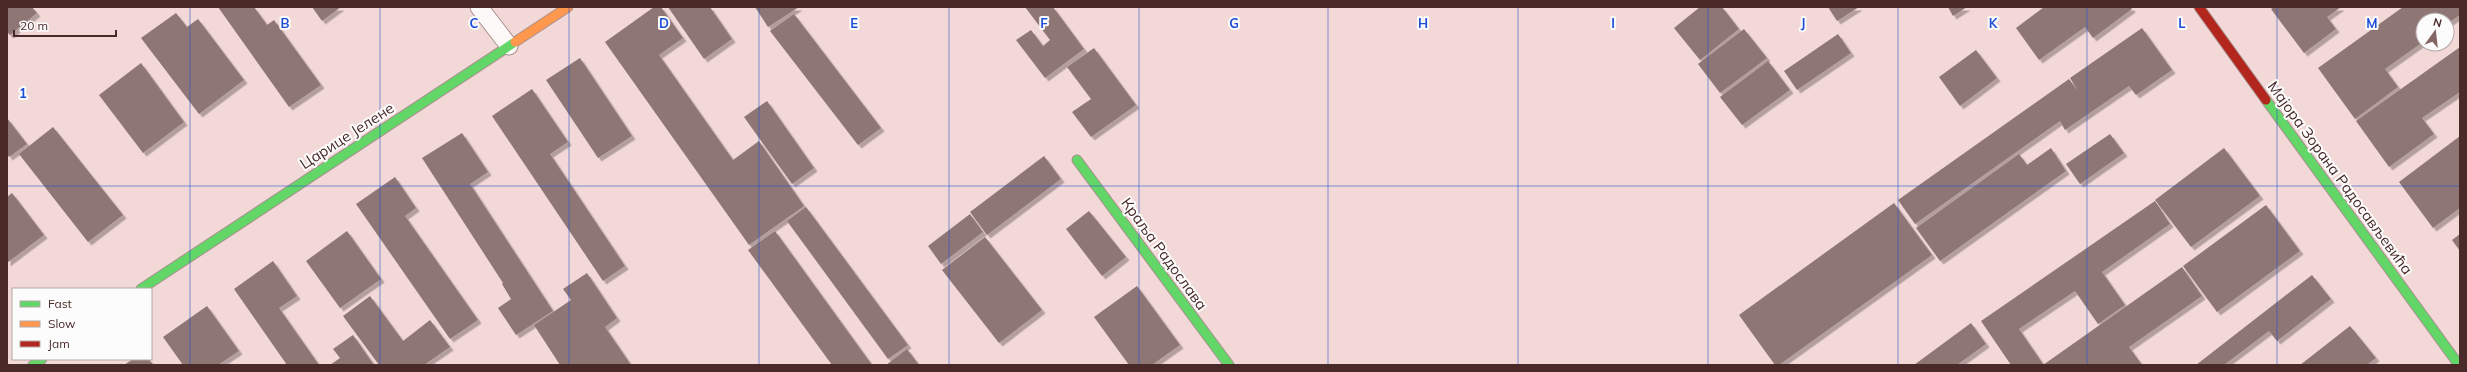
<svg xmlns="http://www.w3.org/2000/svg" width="2467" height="372" font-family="Mulish,sans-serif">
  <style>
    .building { fill: #8e7675; filter: url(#shadow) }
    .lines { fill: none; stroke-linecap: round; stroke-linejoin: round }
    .lane-casing { stroke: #a8908e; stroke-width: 19 }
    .fast-casing { stroke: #a8908e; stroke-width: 11 }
    .slow-casing { stroke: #a8908e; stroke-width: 11 }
    .jam-casing { stroke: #a8908e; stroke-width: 11 }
    .lane { stroke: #fdf9f9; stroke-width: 17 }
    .fast { stroke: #63d668; stroke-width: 9 }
    .slow { stroke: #ff974d; stroke-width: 9 }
    .jam { stroke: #b3261e; stroke-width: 9 }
    .grid { fill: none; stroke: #1d4ed8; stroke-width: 1; stroke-opacity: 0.55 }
    .labels { text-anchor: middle; stroke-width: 4; stroke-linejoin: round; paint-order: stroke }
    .street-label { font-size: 15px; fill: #492a28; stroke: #fcfcfc }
    .grid-label { font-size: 13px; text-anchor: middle; font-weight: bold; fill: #1d4ed8; stroke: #fcfcfc; stroke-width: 4; stroke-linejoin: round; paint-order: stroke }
  </style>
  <defs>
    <filter id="shadow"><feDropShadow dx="3.5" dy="3.5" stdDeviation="0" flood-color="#0004"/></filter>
  </defs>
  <rect width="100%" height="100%" fill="#f2d8d6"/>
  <g class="building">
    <polygon points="7,7 32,7 37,13 10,35 7,32"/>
    <polygon points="218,7 254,7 267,25 274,20 321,85 289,107"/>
    <polygon points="312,7 341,7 322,21"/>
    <polygon points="654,7 661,7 683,38 659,55 733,160 759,141 804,206 749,245 605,42"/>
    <polygon points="668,7 710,7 732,39 704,59"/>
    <polygon points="755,7 799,7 768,27"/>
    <polygon points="1025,7 1053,7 1084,49 1045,78 1016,40 1031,30 1043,46 1050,40"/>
    <polygon points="1700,7 1722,7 1739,29 1700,60 1674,28"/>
    <polygon points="1828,7 1859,7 1837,21"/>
    <polygon points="1948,7 1967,7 1953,16"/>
    <polygon points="2044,7 2131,7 2132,9 2093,38 2085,27 2039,60 2016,28"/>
    <polygon points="2274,7 2341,7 2327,17 2336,29 2304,53 2271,9"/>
    <polygon points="2403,7 2460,7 2460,15 2447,24 2447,20 2423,20 2423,42 2385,69 2398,87 2355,119 2318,68"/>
    <polygon points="176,13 187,27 198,19 244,80 199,114 141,38"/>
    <polygon points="794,14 881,128 858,145 770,31"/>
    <polygon points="2142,28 2172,70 2136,95 2129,86 2065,130 2060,121 1915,224 1898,200 2069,79 2078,91 2070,78"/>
    <polygon points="1744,29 1767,58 1720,93 1698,64"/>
    <polygon points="1838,34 1851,53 1797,90 1784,71"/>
    <polygon points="2460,47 2460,92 2422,118 2434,134 2389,167 2356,121"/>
    <polygon points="1094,48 1136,105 1091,137 1072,112 1091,99 1067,67"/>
    <polygon points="1976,50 1997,78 1960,106 1939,77"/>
    <polygon points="580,58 632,136 598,158 546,80"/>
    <polygon points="1768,61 1790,90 1742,125 1720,97"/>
    <polygon points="141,63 184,122 143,153 99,95"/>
    <polygon points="532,89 568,142 550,154 625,266 603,281 492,116"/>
    <polygon points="767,101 814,168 792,184 744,117"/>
    <polygon points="7,118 27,144 9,157 7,154"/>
    <polygon points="53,127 123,215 88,242 19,154"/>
    <polygon points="462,133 488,172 470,184 553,311 516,335 498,308 511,299 502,284 503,283 422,158"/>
    <polygon points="2110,134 2124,153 2080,184 2066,164"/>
    <polygon points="2460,136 2460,208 2433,228 2399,182"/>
    <polygon points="2051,148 2066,171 1940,261 1916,228 2019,154 2027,165"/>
    <polygon points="2224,148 2260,196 2191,247 2155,200"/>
    <polygon points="1044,156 1061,179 987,235 970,212"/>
    <polygon points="395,177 416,208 405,216 478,320 450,339 356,204"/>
    <polygon points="12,193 44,235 7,263 7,197"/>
    <polygon points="2155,201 2170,224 2102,272 2125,305 2098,324 2075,291 2019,329 2043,364 2011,365 1981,321"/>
    <polygon points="1894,203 1932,255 1779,365 1775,365 1739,315"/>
    <polygon points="2266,205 2300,251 2217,312 2183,266"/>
    <polygon points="806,207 908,345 888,359 787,221"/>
    <polygon points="1089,211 1126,257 1102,276 1066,229"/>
    <polygon points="970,214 983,232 941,264 928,246"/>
    <polygon points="347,231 381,279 340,308 306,261"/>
    <polygon points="775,231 872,365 832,365 748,250"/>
    <polygon points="2460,234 2460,251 2452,240"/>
    <polygon points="985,237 1042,310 999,343 942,270"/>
    <polygon points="273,261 297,296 279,308 319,365 287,365 234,289"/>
    <polygon points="2182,267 2202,296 2129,347 2142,365 2043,365"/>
    <polygon points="587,273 617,318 605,327 631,365 560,365 534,325 571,300 563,289"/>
    <polygon points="2312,275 2331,299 2277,341 2269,331 2224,365 2196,365"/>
    <polygon points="1137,286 1180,345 1152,365 1129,365 1094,317"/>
    <polygon points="370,296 403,341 430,320 450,347 424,365 379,365 343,316"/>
    <polygon points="207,306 239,351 218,365 183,365 163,337"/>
    <polygon points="1971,323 1986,344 1957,365 1914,365"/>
    <polygon points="2350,326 2376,358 2367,365 2300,365"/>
    <polygon points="353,335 374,365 330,365 340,358 333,349"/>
    <polygon points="907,349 919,365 886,365"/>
    <polygon points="133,359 149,359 153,365 124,365"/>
  </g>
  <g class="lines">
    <defs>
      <polyline id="lane" points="479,7 509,46"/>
      <g id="fast">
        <polyline points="2266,100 2459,365"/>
        <polyline points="1077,160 1229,365"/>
        <polyline points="141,289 515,42"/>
        <polyline points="33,365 42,359"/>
      </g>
      <polyline id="slow" points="515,42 568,7"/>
      <polyline id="jam" points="2199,7 2266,100"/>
    </defs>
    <use href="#lane" class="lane-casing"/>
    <use href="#fast" class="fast-casing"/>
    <use href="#slow" class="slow-casing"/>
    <use href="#jam" class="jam-casing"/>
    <use href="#lane" class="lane"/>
    <use href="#fast" class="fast"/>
    <use href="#slow" class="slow"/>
    <use href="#jam" class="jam"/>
  </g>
  <path class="grid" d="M 190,7 L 190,365M 380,7 L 380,365M 569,7 L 569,365M 759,7 L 759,365M 949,7 L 949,365M 1139,7 L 1139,365M 1328,7 L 1328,365M 1518,7 L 1518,365M 1708,7 L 1708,365M 1898,7 L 1898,365M 2087,7 L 2087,365M 2277,7 L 2277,365M 7,186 L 2460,186"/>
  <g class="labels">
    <g class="street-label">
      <text transform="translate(347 136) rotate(-33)" y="5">Царице Јелене</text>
      <text transform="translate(2340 178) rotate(54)" y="5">Мајора Зорана Радосављевића</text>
      <text transform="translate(1164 254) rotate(54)" y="5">Краља Радослава</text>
    </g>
  </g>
  <g class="grid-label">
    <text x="285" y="28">B</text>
    <text x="474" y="28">C</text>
    <text x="664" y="28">D</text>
    <text x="854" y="28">E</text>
    <text x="1044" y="28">F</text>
    <text x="1234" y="28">G</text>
    <text x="1423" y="28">H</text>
    <text x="1613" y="28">I</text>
    <text x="1803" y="28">J</text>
    <text x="1993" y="28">K</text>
    <text x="2182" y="28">L</text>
    <text x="2372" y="28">M</text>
    <text x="23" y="98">1</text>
  </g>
  <rect width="2467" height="372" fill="none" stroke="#492a28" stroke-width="16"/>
  <rect x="12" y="288" width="140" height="72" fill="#fcfcfc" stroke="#b4a8a7"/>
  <rect x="20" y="301" width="20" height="6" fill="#63d668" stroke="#b4a8a7"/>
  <text x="48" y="308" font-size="12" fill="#492a28">Fast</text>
  <rect x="20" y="321" width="20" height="6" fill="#ff974d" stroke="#b4a8a7"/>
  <text x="48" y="328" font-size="12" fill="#492a28">Slow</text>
  <rect x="20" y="341" width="20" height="6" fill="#b3261e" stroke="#b4a8a7"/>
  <text x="48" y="348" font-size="12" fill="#492a28">Jam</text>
  <g transform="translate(2435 32) rotate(15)"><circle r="19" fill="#fcfcfc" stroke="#b4a8a7"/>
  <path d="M0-3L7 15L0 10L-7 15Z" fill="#846765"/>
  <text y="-6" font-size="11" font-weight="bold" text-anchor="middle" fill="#492a28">N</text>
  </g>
  <path d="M14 30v6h102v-6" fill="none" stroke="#492a28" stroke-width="2"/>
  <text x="20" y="30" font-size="12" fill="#492a28" stroke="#fcfcfc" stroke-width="3" paint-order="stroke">20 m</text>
</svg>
